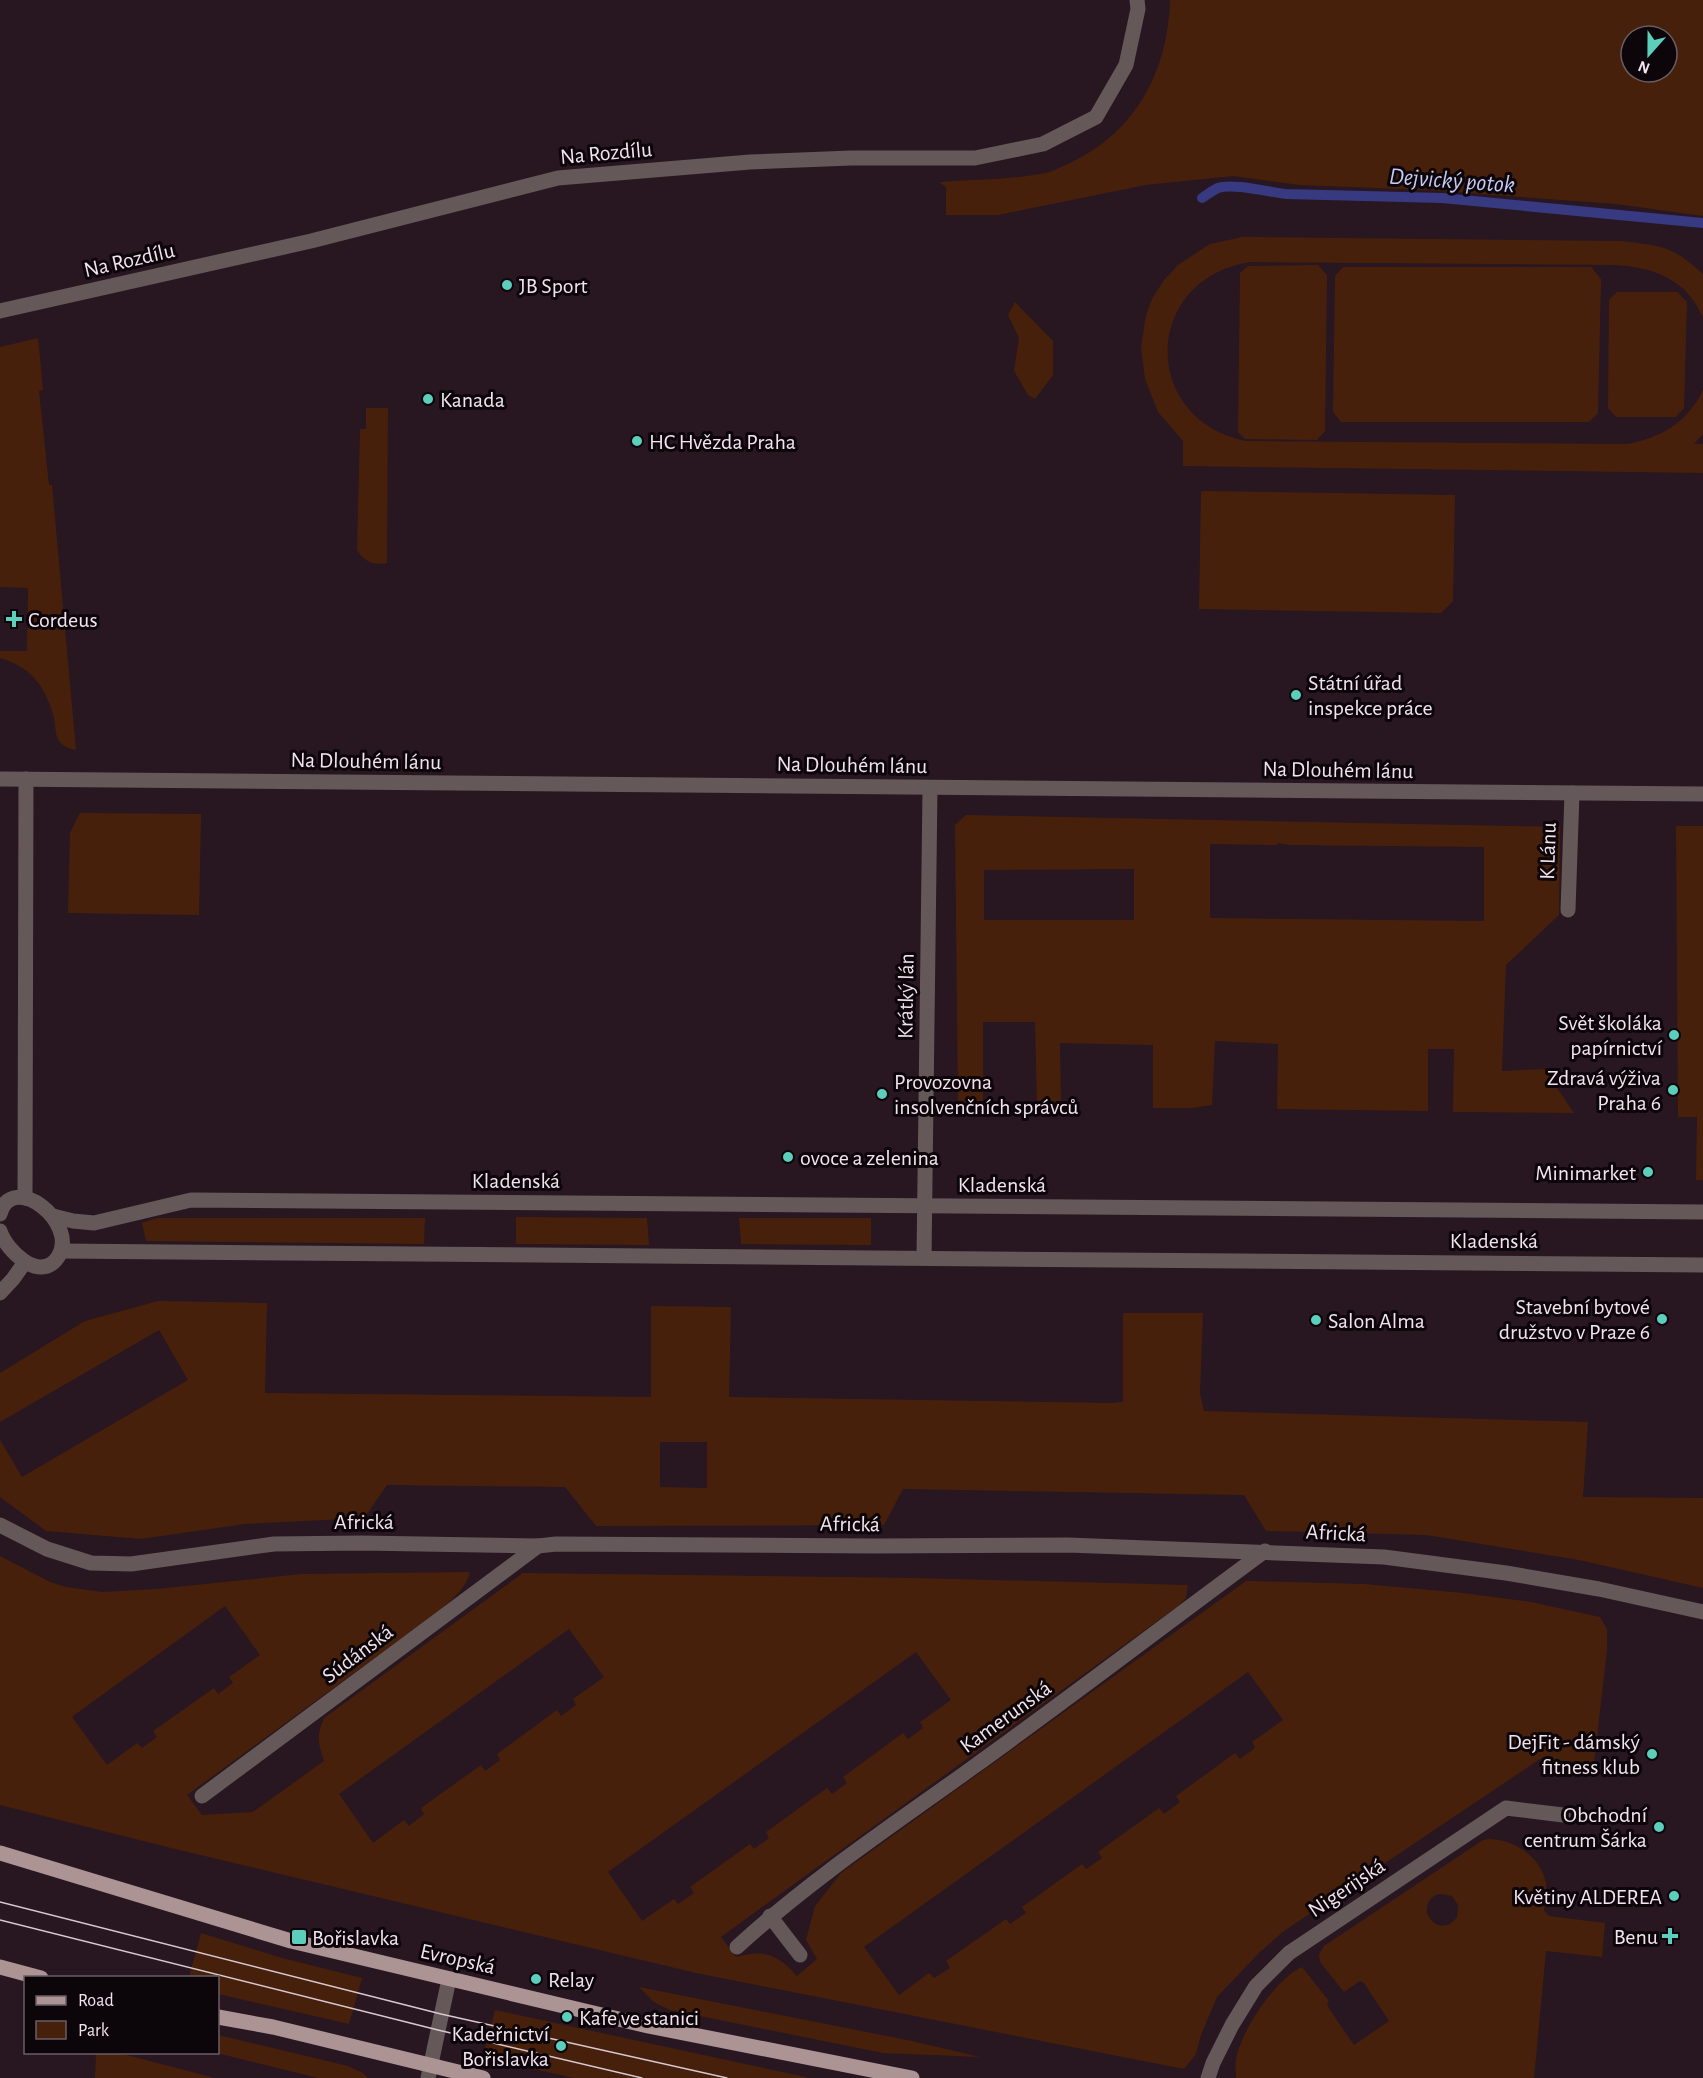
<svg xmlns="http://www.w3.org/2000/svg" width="1703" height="2078" font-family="'Alegreya Sans',sans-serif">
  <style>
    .green { fill: #47200b; fill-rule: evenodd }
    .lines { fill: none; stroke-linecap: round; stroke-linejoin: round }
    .stream { stroke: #373a81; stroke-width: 10 }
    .minor { stroke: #645858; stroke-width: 15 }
    .major { stroke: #ac9394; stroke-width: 15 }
    .tram { stroke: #d7c9d1; stroke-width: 1.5 }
    .poi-dot { fill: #5bcebc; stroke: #0c0509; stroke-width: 2 }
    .labels { text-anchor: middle; stroke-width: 6; stroke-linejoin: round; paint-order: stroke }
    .street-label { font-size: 22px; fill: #f2e4ec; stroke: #0c0509 }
    .poi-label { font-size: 22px; fill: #f2e4ec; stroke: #0c0509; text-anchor: start }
    .water-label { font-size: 24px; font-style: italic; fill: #c6ccf7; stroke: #0c0509 }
  </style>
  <rect width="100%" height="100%" fill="#281621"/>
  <g class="green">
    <path d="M 1170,0 L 1703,0 L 1703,216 L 1616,204 L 1427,190 L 1299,185 L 1233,176 L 1146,185 L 998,215 L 946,215 L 946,187 L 939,182 C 974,179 1010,180 1045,173 C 1053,172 1062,166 1070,163 C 1136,132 1168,71 1170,0 ZM 1631,36 L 1667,36 L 1667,72 L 1631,72 Z"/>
    <path d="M 1242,237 L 1622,241 C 1663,246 1672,246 1703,274 L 1703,318 C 1687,279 1653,267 1614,265 L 1250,262 C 1142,279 1140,419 1245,441 L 1627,444 C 1661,438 1688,422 1703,390 L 1703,434 L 1694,444 L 1703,444 L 1703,473 L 1183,466 L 1183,441 L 1158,412 L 1145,379 L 1141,347 L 1146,315 L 1153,297 L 1164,280 L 1178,265 L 1210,244 Z"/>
    <polygon points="1318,265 1327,275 1325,431 1317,440 1245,439 1238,432 1240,273 1248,266"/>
    <polygon points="1343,267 1591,267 1601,279 1598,413 1589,422 1341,422 1333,412 1335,276"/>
    <polygon points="1617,292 1677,292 1687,302 1684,408 1676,417 1616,417 1608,408 1609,300"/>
    <polygon points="1015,302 1053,341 1053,375 1035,399 1028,395 1014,371 1019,338 1008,315"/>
    <path d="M 38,338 L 43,390 L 39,391 L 49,485 L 52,485 L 76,750 C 70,749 64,747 60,742 C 54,735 56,723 53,714 C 44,684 30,667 0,658 L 0,651 L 27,651 L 28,588 L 0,587 L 0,347 Z"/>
    <path d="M 366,408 L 388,408 L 387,563 C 373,566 364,561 357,550 L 360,429 L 366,429 Z"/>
    <polygon points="1201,491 1455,495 1453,601 1441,613 1199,609"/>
    <polygon points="80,813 201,814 199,915 68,913 70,833"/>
    <path d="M 966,815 L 1560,827 L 1559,915 L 1506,965 L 1502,1071 L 1544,1069 L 1574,1113 L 1453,1112 L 1454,1049 L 1428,1049 L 1428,1111 L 1277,1109 L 1278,1044 L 1215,1041 L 1212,1105 L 1191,1108 L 1153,1108 L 1153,1045 L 1060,1043 L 1061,1106 L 1037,1106 L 1035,1022 L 983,1022 L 983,1104 L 958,1104 L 955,825 ZM 1278,843 L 1288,845 L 1484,847 L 1484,921 L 1210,918 L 1210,844 L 1277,845 ZM 1134,869 L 1134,920 L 984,920 L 984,870 Z"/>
    <polygon points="1676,826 1703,826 1703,1180 1696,1180 1697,1117 1678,1117"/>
    <polygon points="516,1217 647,1218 649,1245 516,1244"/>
    <polygon points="157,1218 425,1218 424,1244 146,1241 142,1223"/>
    <polygon points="739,1218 871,1218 871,1245 741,1244"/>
    <path d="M 158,1301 L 267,1303 L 265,1393 L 651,1397 L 651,1306 L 731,1307 L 729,1397 L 1112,1403 L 1123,1402 L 1123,1313 L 1203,1313 L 1200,1393 L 1204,1411 L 1588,1422 L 1583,1497 L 1703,1498 L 1703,1588 L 1579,1560 L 1426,1535 L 1266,1531 L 1244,1495 L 903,1489 L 884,1525 L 596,1526 L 565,1487 L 387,1485 L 364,1518 L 245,1524 L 141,1539 L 46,1531 L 0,1497 L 0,1440 L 22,1477 L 188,1380 L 159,1330 L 0,1422 L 0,1373 L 85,1321 ZM 660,1442 L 707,1442 L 707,1488 L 660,1487 Z"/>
    <path d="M 0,1556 L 50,1582 L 66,1587 L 102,1592 L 157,1589 L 301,1574 L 470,1572 C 466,1588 454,1597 443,1608 L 187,1795 L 202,1815 L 253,1812 L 324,1761 C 318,1742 316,1737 324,1718 L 523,1573 L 915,1578 L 1188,1585 L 1186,1598 L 1178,1606 L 721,1937 L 736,1957 C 764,1949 778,1954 797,1976 L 817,1959 L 806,1940 L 815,1906 L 841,1873 L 1246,1581 L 1364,1584 L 1463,1593 L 1531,1602 L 1600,1617 L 1607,1629 L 1607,1650 L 1594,1763 L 1540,1759 L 1284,1931 L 1260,1952 L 1217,1997 L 1201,2035 L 1196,2054 L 1184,2069 L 696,1973 L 171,1848 L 0,1805 ZM 225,1606 L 260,1655 L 229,1677 L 233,1683 L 218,1694 L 214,1688 L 153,1731 L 157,1737 L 142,1748 L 137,1743 L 107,1765 L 72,1717 L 73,1716 ZM 569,1629 L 604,1677 L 573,1699 L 576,1705 L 561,1716 L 557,1710 L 497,1754 L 500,1760 L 485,1771 L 481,1765 L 421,1808 L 424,1814 L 409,1826 L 404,1820 L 373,1843 L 339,1794 ZM 916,1652 L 951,1700 L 920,1722 L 923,1728 L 908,1739 L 903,1733 L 843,1777 L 847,1783 L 832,1794 L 827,1788 L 766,1832 L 769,1838 L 754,1849 L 750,1844 L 690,1887 L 694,1893 L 678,1904 L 674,1899 L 642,1921 L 608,1872 ZM 1248,1672 L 1283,1720 L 1252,1742 L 1255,1748 L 1240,1759 L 1235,1753 L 1176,1796 L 1180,1802 L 1164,1814 L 1159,1808 L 1098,1852 L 1102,1858 L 1086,1869 L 1082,1864 L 1022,1907 L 1026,1913 L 1010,1924 L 1006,1919 L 946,1961 L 950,1968 L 934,1978 L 929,1973 L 899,1995 L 864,1947 Z"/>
    <path d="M 1490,1839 C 1515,1840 1541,1857 1546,1883 C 1547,1892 1545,1902 1544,1911 L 1549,1916 L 1605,1923 L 1602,1957 L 1546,1951 L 1534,2078 L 1236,2078 C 1236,2072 1235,2065 1236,2059 C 1241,2031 1276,1978 1302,1967 L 1329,2001 L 1327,2003 L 1328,2007 L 1354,2045 L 1389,2021 L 1364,1983 L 1360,1981 L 1344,1992 L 1320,1962 L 1319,1954 L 1324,1946 L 1483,1840 ZM 1440,1894 L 1452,1896 L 1458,1905 L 1457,1917 C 1448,1930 1433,1928 1427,1913 C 1426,1903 1430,1896 1440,1894 Z"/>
    <polygon points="201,1933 282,1958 362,1978 349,2024 218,1994 218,1978 189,1977"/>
    <polygon points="639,1987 912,2041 980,2057 883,2053 670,2010 654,2002"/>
    <polygon points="495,2010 810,2078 574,2078 483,2058"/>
    <polygon points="218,2035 348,2066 363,2073 368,2078 318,2078 217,2053"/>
    <polygon points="96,2053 119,2053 215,2078 95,2078"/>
  </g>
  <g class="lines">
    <path class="stream" d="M 1202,198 C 1207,195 1213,190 1218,188 C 1233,183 1268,192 1286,194 L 1442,198 L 1703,223"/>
    <g class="minor">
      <polyline points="0,311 311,241 558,178 750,162 851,158 975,158 1043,144 1096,117 1126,65 1138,9 1137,0"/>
      <polyline points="0,779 1703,794"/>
      <polyline points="1568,910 1572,793"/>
      <polyline points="25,1198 26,779"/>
      <path d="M 0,1214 C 12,1170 80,1223 58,1257 C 40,1284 6,1250 0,1231"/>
      <polyline points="53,1216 73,1221 94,1223 191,1200 1703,1212"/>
      <polyline points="61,1251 1703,1265"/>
      <polyline points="924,1258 930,788"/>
      <polyline points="0,1293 13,1279 25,1262"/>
      <polyline points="0,1525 47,1549 91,1563 131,1564 274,1544 361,1543 538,1546 556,1544 875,1546 1068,1545 1384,1557 1506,1573 1599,1589 1703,1612"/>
      <polyline points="202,1796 538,1546"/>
      <polyline points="770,1916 800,1955"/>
      <path d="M 737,1947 C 810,1880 893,1825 972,1768 C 1071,1697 1167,1623 1265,1551"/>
      <polyline points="428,2078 449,1979"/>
      <polyline points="1208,2078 1213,2063 1232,2025 1256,1986 1289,1953 1506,1808 1563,1815"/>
    </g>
    <g class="major">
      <polyline points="0,1853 291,1941 648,2026 912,2078"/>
      <polyline points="0,1967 41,1978"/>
      <polyline points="218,2017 273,2027 483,2078"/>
    </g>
    <g class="tram">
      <polyline points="0,1902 441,2014 727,2078"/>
      <polyline points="0,1920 438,2030 642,2078"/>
    </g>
  </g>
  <g class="poi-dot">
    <circle cx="507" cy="285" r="6"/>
    <circle cx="428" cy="399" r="6"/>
    <circle cx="637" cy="441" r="6"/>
    <path d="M11 610h6v6h6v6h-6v6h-6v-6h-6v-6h6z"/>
    <circle cx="1296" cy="695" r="6"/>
    <circle cx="1674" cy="1035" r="6"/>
    <circle cx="1673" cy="1090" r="6"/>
    <circle cx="882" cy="1094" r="6"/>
    <circle cx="788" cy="1157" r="6"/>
    <circle cx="1648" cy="1172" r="6"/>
    <circle cx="1662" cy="1319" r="6"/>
    <circle cx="1316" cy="1320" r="6"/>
    <circle cx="1652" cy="1754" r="6"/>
    <circle cx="1659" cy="1827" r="6"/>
    <circle cx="1674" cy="1896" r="6"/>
    <path d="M1667 1927h6v6h6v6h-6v6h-6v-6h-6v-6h6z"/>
    <rect x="291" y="1929" width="16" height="16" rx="3"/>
    <circle cx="536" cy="1979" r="6"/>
    <circle cx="567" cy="2017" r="6"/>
    <circle cx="561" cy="2046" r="6"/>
  </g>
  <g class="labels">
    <g class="street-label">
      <text transform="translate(606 152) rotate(-5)" y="8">Na Rozdílu</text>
      <text transform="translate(129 259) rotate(-13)" y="8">Na Rozdílu</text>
      <text transform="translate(366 760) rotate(1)" y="8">Na Dlouhém lánu</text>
      <text transform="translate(852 764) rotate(1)" y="8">Na Dlouhém lánu</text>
      <text transform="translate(1338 769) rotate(1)" y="8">Na Dlouhém lánu</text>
      <text transform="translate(1547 851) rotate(-88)" y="8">K Lánu</text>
      <text transform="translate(905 996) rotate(-89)" y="8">Krátký lán</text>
      <text x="516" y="1188">Kladenská</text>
      <text x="1002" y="1192">Kladenská</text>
      <text x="1494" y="1248">Kladenská</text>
      <text x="364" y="1529">Africká</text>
      <text transform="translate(850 1523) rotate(1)" y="8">Africká</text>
      <text transform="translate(1336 1532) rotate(3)" y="8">Africká</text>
      <text transform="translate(357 1653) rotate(-37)" y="8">Súdánská</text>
      <text transform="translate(1005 1716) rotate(-36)" y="8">Kamerunská</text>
      <text transform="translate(1346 1887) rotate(-34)" y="8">Nigerijská</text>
      <text transform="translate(458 1958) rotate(13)" y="8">Evropská</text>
    </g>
    <g class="poi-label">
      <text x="519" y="293">JB Sport</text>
      <text x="440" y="407">Kanada</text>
      <text x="649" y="449">HC Hvězda Praha</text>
      <text x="28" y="627">Cordeus</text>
      <text x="1308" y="690">Státní úřad<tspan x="1308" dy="25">inspekce práce</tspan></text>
      <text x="1662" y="1030" text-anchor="end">Svět školáka<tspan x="1662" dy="25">papírnictví</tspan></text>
      <text x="1661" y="1085" text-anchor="end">Zdravá výživa<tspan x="1661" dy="25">Praha 6</tspan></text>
      <text x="894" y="1089">Provozovna<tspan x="894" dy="25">insolvenčních správců</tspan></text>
      <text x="800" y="1165">ovoce a zelenina</text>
      <text x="1636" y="1180" text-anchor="end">Minimarket</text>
      <text x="1650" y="1314" text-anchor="end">Stavební bytové<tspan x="1650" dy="25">družstvo v Praze 6</tspan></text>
      <text x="1328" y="1328">Salon Alma</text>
      <text x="1640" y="1749" text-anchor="end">DejFit - dámský<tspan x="1640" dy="25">fitness klub</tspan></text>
      <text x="1647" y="1822" text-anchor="end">Obchodní<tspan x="1647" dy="25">centrum Šárka</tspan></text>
      <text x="1662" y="1904" text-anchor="end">Květiny ALDEREA</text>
      <text x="1658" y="1944" text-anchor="end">Benu</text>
      <text x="312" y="1945">Bořislavka</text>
      <text x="548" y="1987">Relay</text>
      <text x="579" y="2025">Kafe ve stanici</text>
      <text x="549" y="2041" text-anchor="end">Kadeřnictví<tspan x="549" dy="25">Bořislavka</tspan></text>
    </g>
    <g class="water-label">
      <text transform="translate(1452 180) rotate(4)" y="8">Dejvický potok</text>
    </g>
  </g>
  <rect x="24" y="1976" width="195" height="78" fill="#0c0509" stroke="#685e64" stroke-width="1.5"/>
  <rect x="36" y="1996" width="30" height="9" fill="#ac9394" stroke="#685e64" stroke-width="1.5"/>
  <text x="78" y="2006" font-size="18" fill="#f2e4ec">Road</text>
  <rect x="36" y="2021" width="30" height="18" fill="#47200b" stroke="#685e64" stroke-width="1.5"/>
  <text x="78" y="2036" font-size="18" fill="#f2e4ec">Park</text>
  <g transform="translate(1649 54) rotate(201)"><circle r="28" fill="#0c0509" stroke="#685e64" stroke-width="1.5"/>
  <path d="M0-4.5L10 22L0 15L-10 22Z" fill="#5bcebc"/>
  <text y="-9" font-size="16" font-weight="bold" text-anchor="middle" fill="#f2e4ec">N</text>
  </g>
</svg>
